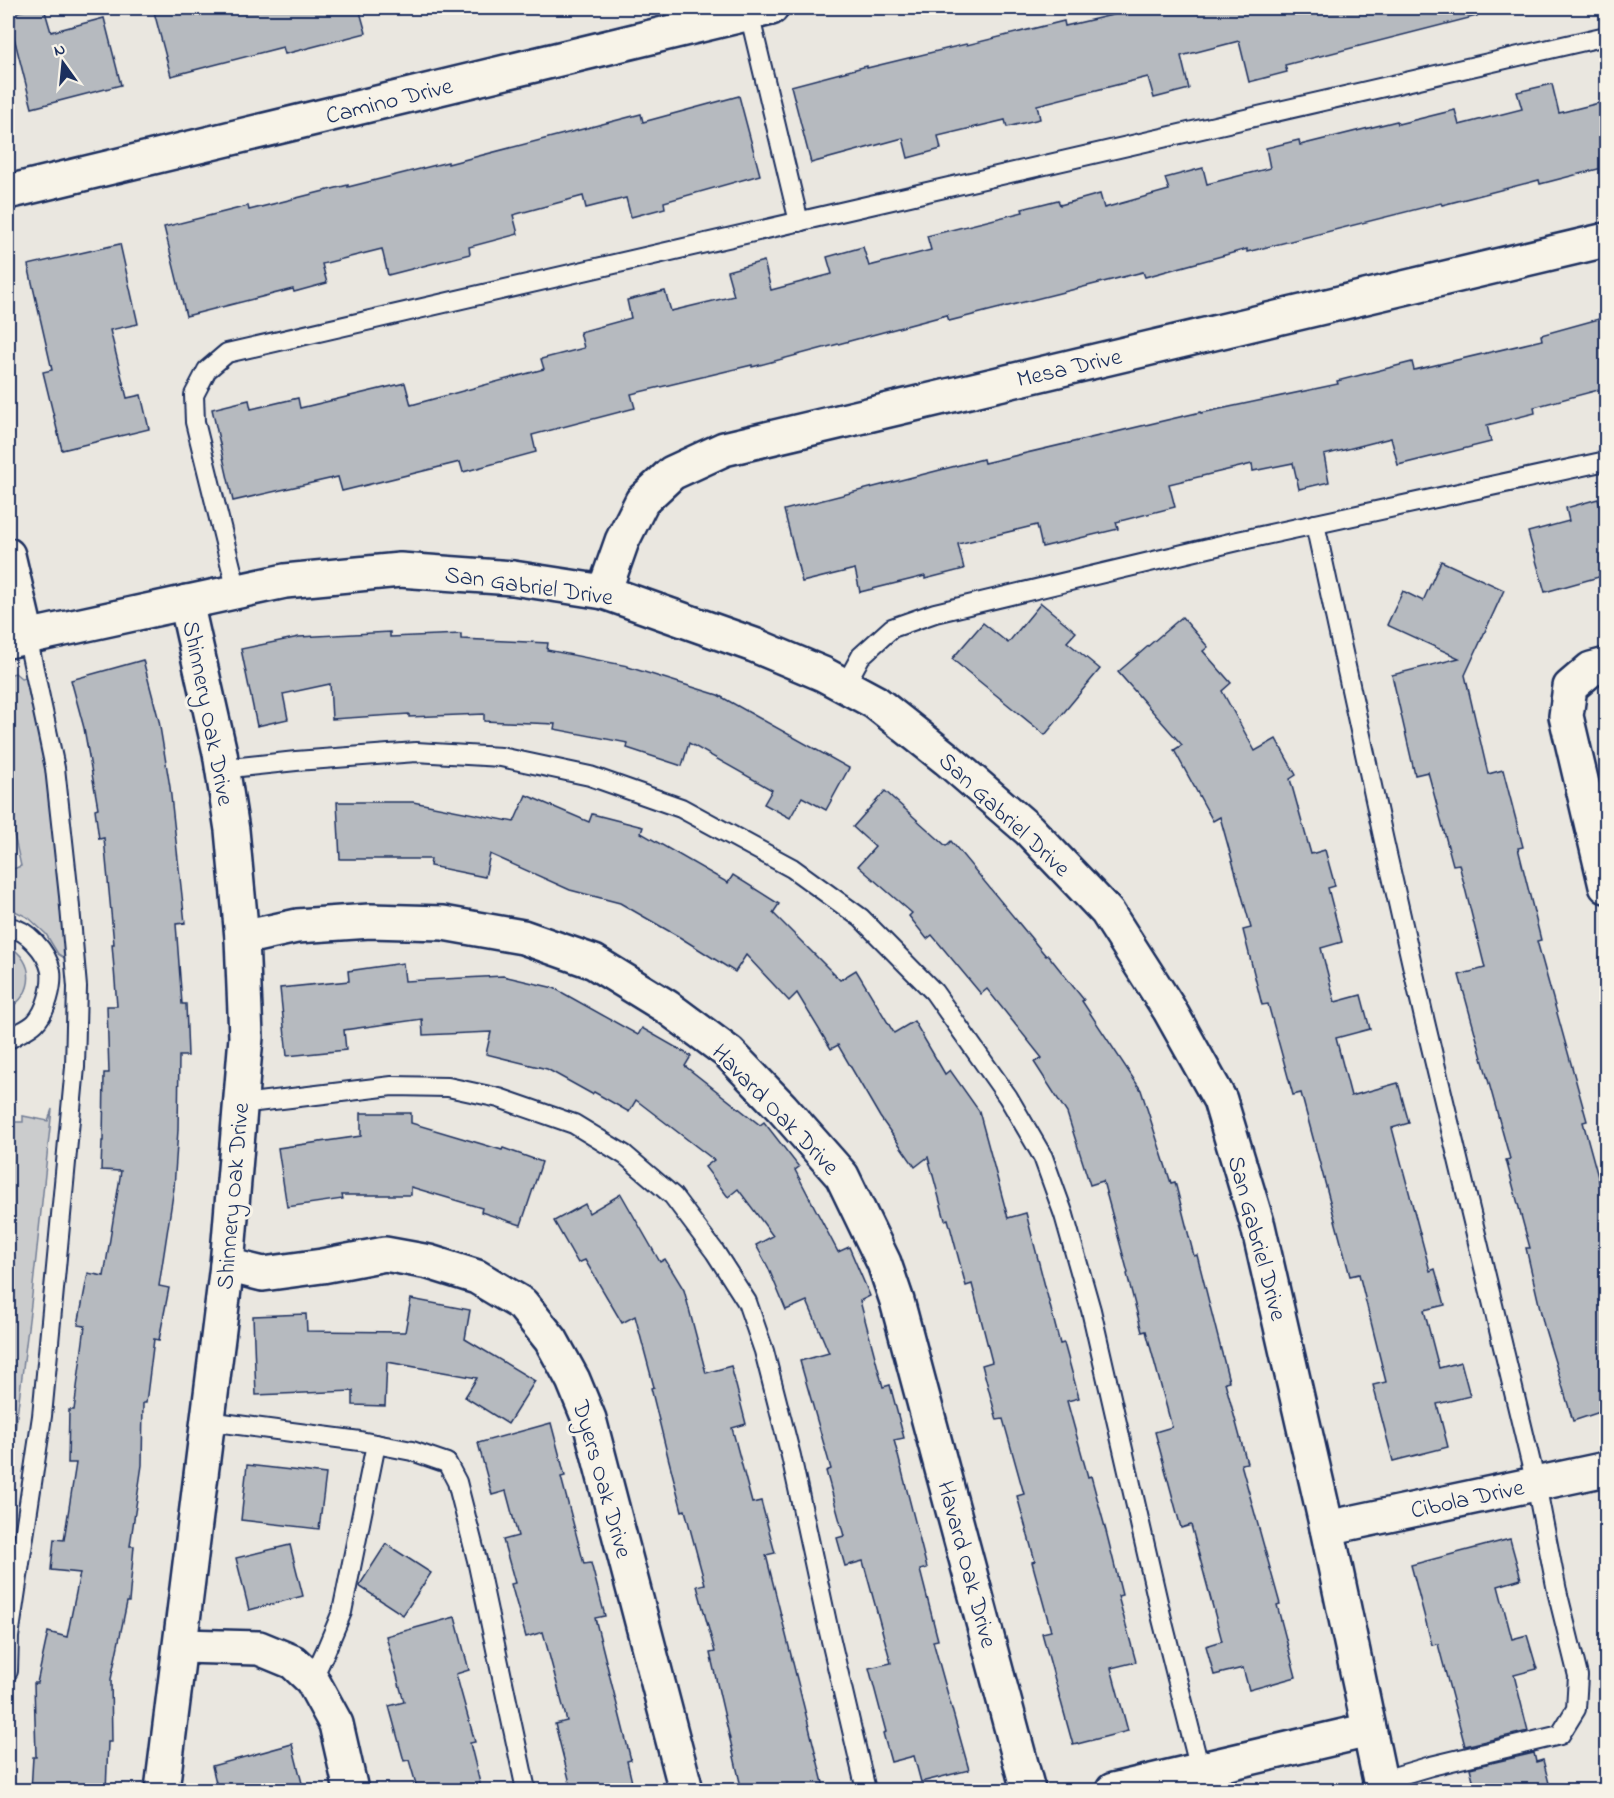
<svg xmlns="http://www.w3.org/2000/svg" width="1614" height="1798" font-family="'Indie Flower',sans-serif">
  <style>
    .green { fill: #cbcccd; stroke: #737e96; stroke-width: 1.5 }
    .building { fill: #b6babf; stroke: #1b2f5e; stroke-width: 1.5 }
    .lines { fill: none; stroke-linecap: round; stroke-linejoin: round }
    .service-casing { stroke: #1b2f5e; stroke-width: 22 }
    .minor-casing { stroke: #1b2f5e; stroke-width: 38 }
    .tertiary-casing { stroke: #1b2f5e; stroke-width: 38 }
    .service { stroke: #f7f3e8; stroke-width: 18 }
    .minor { stroke: #f7f3e8; stroke-width: 33 }
    .tertiary { stroke: #f7f3e8; stroke-width: 33 }
    .labels { text-anchor: middle; stroke-width: 6; stroke-linejoin: round; paint-order: stroke }
    .street-label { font-size: 24px; fill: #1b2f5e; stroke: #f7f3e8 }
  </style>
  <rect width="100%" height="100%" fill="#eae7e0"/>
  <filter id="ink" filterUnits="userSpaceOnUse"><feTurbulence type="fractalNoise" baseFrequency=".0167" numOctaves="2"/><feDisplacementMap in="SourceGraphic" scale="12" xChannelSelector="R" yChannelSelector="G"/><feConvolveMatrix kernelMatrix="1 2 1 2 8 2 1 2 1" color-interpolation-filters="sRGB"/></filter>
  <g filter="url(#ink)">
    <g class="green">
      <polygon points="15,673 21,678 28,677 47,778 66,959 58,954 46,934 29,918 11,909 8,904 8,871 21,866 8,808 8,675"/>
      <path d="M 8,946 C 36,960 35,995 8,1009 Z"/>
      <polygon points="52,1109 31,1304 8,1488 8,1153 13,1148 8,1141 8,1122 23,1122 23,1116 48,1121"/>
    </g>
    <g class="building">
      <polygon points="35,8 44,8 51,32 104,18 121,85 32,108 8,14"/>
      <polygon points="153,8 359,8 366,33 285,54 283,47 171,76"/>
      <polygon points="1142,8 1476,8 1477,16 1285,65 1287,72 1249,82 1239,41 1181,56 1189,89 1154,98 1148,77 1037,105 1040,119 1007,127 1005,120 938,136 941,149 908,158 903,138 811,163 791,86 867,66 867,68 966,44 967,45 1064,21 1065,26"/>
      <polygon points="1552,84 1559,113 1603,102 1606,116 1606,167 1540,184 1539,180 1442,205 1441,203 1247,252 1247,249 1145,277 1143,272 949,321 947,315 752,367 752,365 631,394 635,408 532,435 536,452 463,472 460,462 342,491 338,477 233,501 212,409 249,400 251,409 298,398 300,408 405,383 411,405 544,369 541,359 584,348 580,332 631,318 627,300 665,291 671,311 734,296 727,271 764,261 771,290 832,274 827,257 863,247 869,266 931,250 927,236 1023,212 1022,209 1058,200 1060,205 1100,194 1104,208 1169,190 1165,178 1203,168 1207,184 1270,168 1266,148 1299,140 1300,145 1397,121 1398,124 1455,110 1459,125 1522,109 1517,92"/>
      <polygon points="739,96 760,175 664,202 665,208 631,217 626,198 586,208 583,196 513,215 518,234 469,247 470,254 388,275 382,249 322,264 327,283 294,292 293,289 186,316 164,227 248,206 249,210 348,185 348,187 448,162 448,164 641,114 643,122"/>
      <polygon points="120,244 138,324 110,330 127,398 141,395 149,429 62,450 43,372 52,370 28,265"/>
      <polygon points="1606,317 1606,388 1534,407 1535,413 1487,425 1491,442 1398,465 1391,438 1324,455 1329,482 1299,489 1293,463 1253,471 1252,464 1169,484 1175,507 1116,522 1118,529 1042,547 1037,525 958,544 964,569 925,579 925,576 860,592 855,569 802,582 784,510 983,459 984,463 1201,412 1201,413 1338,384 1337,381 1412,362 1414,370 1542,340 1541,335"/>
      <polygon points="1598,499 1606,531 1606,575 1545,592 1528,532 1569,521 1566,508"/>
      <polygon points="1441,561 1504,590 1465,675 1488,774 1503,770 1523,847 1518,848 1541,940 1537,941 1587,1121 1583,1122 1606,1206 1606,1410 1573,1421 1544,1326 1526,1248 1530,1248 1506,1160 1510,1159 1459,975 1485,968 1459,864 1453,865 1428,772 1415,775 1392,675 1459,658 1387,625 1403,591 1423,601"/>
      <polygon points="1041,603 1076,632 1067,642 1100,669 1045,735 952,659 983,623 1008,643"/>
      <polygon points="1182,617 1208,647 1203,651 1231,683 1222,691 1255,751 1276,739 1296,775 1290,779 1311,854 1325,850 1335,886 1328,888 1342,942 1321,948 1335,1002 1361,995 1370,1029 1336,1038 1351,1096 1398,1083 1409,1123 1392,1128 1430,1271 1435,1269 1445,1305 1424,1310 1439,1368 1461,1362 1470,1396 1437,1404 1448,1447 1393,1461 1373,1385 1386,1382 1359,1274 1350,1276 1301,1093 1293,1095 1268,1004 1262,1005 1243,930 1251,928 1220,817 1213,821 1174,750 1182,745 1118,672"/>
      <polygon points="390,632 390,637 461,634 461,639 548,643 547,650 628,666 628,667 718,695 849,768 826,810 802,797 790,818 764,804 772,790 689,743 682,766 627,748 628,743 554,729 555,724 484,721 484,714 409,717 409,714 332,719 330,684 283,694 288,719 257,726 241,649 299,637"/>
      <polygon points="143,660 159,721 170,787 185,923 176,924 182,1004 186,1004 188,1056 179,1056 178,1130 174,1188 159,1286 169,1288 159,1340 154,1339 146,1403 143,1403 142,1465 130,1546 134,1546 129,1602 127,1602 111,1679 112,1742 108,1742 106,1791 31,1791 33,1757 36,1757 34,1683 37,1683 48,1632 67,1637 80,1573 51,1570 54,1539 64,1540 76,1463 68,1463 69,1410 74,1410 85,1326 78,1325 88,1273 104,1276 121,1171 101,1170 102,1141 103,1141 104,1073 109,1073 107,1006 117,1006 112,944 114,944 104,838 99,839 95,809 98,808 84,728 71,680"/>
      <polygon points="885,791 946,846 951,841 1046,956 1048,955 1084,1000 1082,1001 1141,1090 1171,1183 1175,1182 1194,1256 1197,1255 1229,1381 1225,1382 1247,1463 1241,1464 1280,1604 1277,1605 1296,1677 1249,1690 1243,1668 1214,1675 1206,1646 1222,1641 1191,1525 1181,1528 1155,1432 1172,1427 1146,1331 1142,1332 1127,1274 1128,1273 1103,1181 1090,1185 1067,1113 1034,1062 1042,1058 987,989 981,994 932,935 927,939 909,916 912,913 858,866 875,847 853,827"/>
      <polygon points="526,795 589,822 592,814 643,827 641,833 728,883 733,875 779,904 773,913 840,980 856,970 894,1033 914,1021 945,1074 950,1070 979,1111 1008,1218 1026,1213 1060,1344 1064,1343 1079,1398 1067,1401 1088,1477 1091,1476 1106,1531 1122,1595 1118,1596 1136,1662 1111,1668 1128,1731 1073,1745 1042,1633 1051,1631 1032,1562 1035,1561 1017,1496 1024,1494 1003,1419 997,1420 982,1365 992,1362 972,1284 966,1286 948,1219 945,1220 928,1157 915,1167 880,1117 838,1045 831,1049 797,993 789,1001 746,955 735,972 681,938 620,903 570,890 490,854 485,877 430,866 431,859 340,859 337,802 413,802 514,822"/>
      <polygon points="403,963 405,981 503,976 554,988 638,1035 642,1028 691,1056 685,1066 760,1125 764,1122 799,1167 795,1170 838,1252 849,1247 870,1296 860,1301 883,1387 890,1385 904,1438 894,1440 927,1568 920,1570 938,1640 933,1641 969,1770 921,1782 914,1756 891,1762 883,1733 886,1732 869,1668 891,1663 863,1561 845,1566 837,1538 844,1536 826,1471 831,1469 800,1361 829,1353 807,1301 786,1310 768,1267 756,1245 773,1236 738,1189 728,1197 705,1167 714,1160 636,1100 629,1112 594,1092 592,1094 547,1069 486,1054 491,1032 423,1035 422,1019 344,1030 346,1050 287,1056 280,988 349,981 348,971"/>
      <polygon points="361,1113 411,1113 411,1123 502,1150 503,1148 542,1162 521,1225 481,1212 482,1208 411,1187 411,1195 342,1195 343,1199 287,1207 278,1148 361,1136"/>
      <polygon points="621,1194 660,1262 665,1259 684,1290 706,1373 731,1366 746,1424 732,1428 752,1503 761,1501 775,1553 766,1555 825,1791 742,1791 710,1653 715,1652 697,1586 705,1584 685,1510 682,1511 668,1457 651,1388 654,1387 635,1316 622,1323 585,1260 578,1263 554,1221 585,1204 589,1213"/>
      <polygon points="411,1299 470,1310 465,1339 535,1381 508,1424 465,1397 477,1378 387,1362 385,1406 353,1405 353,1391 256,1395 253,1316 306,1314 307,1331 405,1332"/>
      <polygon points="551,1423 565,1476 561,1477 584,1564 591,1563 605,1616 595,1618 631,1760 627,1761 634,1791 572,1791 555,1724 567,1721 543,1632 526,1637 511,1584 515,1583 503,1540 518,1536 506,1491 492,1495 478,1443"/>
      <polygon points="247,1465 326,1474 319,1529 241,1520"/>
      <polygon points="1510,1539 1521,1579 1498,1586 1512,1639 1527,1635 1537,1669 1514,1675 1528,1731 1465,1746 1438,1644 1432,1645 1411,1565"/>
      <polygon points="386,1544 431,1573 403,1615 359,1586"/>
      <polygon points="290,1545 303,1596 249,1610 236,1558"/>
      <polygon points="455,1617 469,1670 456,1674 475,1742 470,1743 482,1791 418,1791 409,1760 404,1761 389,1706 404,1702 386,1636"/>
      <polygon points="292,1744 304,1791 218,1791 212,1766"/>
      <polygon points="1534,1753 1536,1762 1543,1760 1551,1791 1476,1791 1470,1768"/>
    </g>
    <g class="lines">
      <defs>
        <g id="service">
          <polyline points="749,13 799,222"/>
          <polyline points="1315,524 1384,841 1425,1022 1536,1484 1557,1591 1578,1676 1576,1709 1560,1735 1431,1766 1380,1781"/>
          <polyline points="237,591 195,422 194,395 207,370 227,353 1606,36"/>
          <polyline points="845,685 861,656 892,628 935,613 1238,541 1606,461"/>
          <polyline points="222,769 296,761 416,752 501,757 590,776 681,808 792,868 861,918 934,992 1008,1097 1043,1157 1064,1215 1091,1310 1161,1615 1200,1770"/>
          <path d="M 8,927 C 27,929 47,952 51,971 C 53,987 46,1012 35,1023 C 29,1029 18,1033 11,1038 L 8,1038"/>
          <polyline points="241,1104 392,1086 448,1087 499,1098 574,1124 625,1155 673,1196 715,1252 747,1302 764,1351 791,1456 829,1632 866,1790"/>
          <polyline points="208,1421 360,1441 412,1451 447,1463 457,1482 477,1560 526,1790"/>
          <polyline points="8,1671 9,1637 42,1416 75,1067 77,987 69,896 55,768 27,636"/>
          <polyline points="312,1680 326,1650 342,1612 376,1444"/>
        </g>
        <g id="minor">
          <polyline points="8,192 771,8"/>
          <polyline points="8,555 27,636"/>
          <polyline points="604,592 622,541 642,501 672,473 724,449 1606,240"/>
          <polyline points="1606,665 1591,669 1570,687 1566,716 1606,886"/>
          <polyline points="242,938 297,926 370,921 443,923 523,937 594,962 667,1007 729,1053 782,1108 842,1176 884,1263 897,1301 1028,1790"/>
          <polyline points="227,1265 263,1274 322,1266 385,1254 429,1262 477,1277 522,1304 551,1340 573,1380 589,1419 686,1790"/>
          <polyline points="1327,1528 1606,1469"/>
          <polyline points="181,1646 259,1648 293,1662 312,1680 336,1724 351,1790"/>
          <polyline points="162,1790 227,1265 246,1037 242,938 232,830 220,753 186,602"/>
          <polyline points="1113,1790 1369,1730"/>
        </g>
        <polyline id="tertiary" points="8,641 285,581 400,570 513,578 604,592 754,645 823,674 875,702 947,759 1029,830 1107,912 1169,1009 1220,1100 1258,1226 1327,1528 1382,1790"/>
      </defs>
      <use href="#service" class="service-casing"/>
      <use href="#minor" class="minor-casing"/>
      <use href="#tertiary" class="tertiary-casing"/>
      <use href="#service" class="service"/>
      <use href="#minor" class="minor"/>
      <use href="#tertiary" class="tertiary"/>
    </g>
  </g>
  <g class="labels">
    <g class="street-label">
      <text transform="translate(389 100) rotate(-14)" y="8">Camino Drive</text>
      <text transform="translate(1069 367) rotate(-13)" y="8">Mesa Drive</text>
      <text transform="translate(529 585) rotate(8)" y="8">San Gabriel Drive</text>
      <text transform="translate(209 713) rotate(79)" y="8">Shinnery Oak Drive</text>
      <text transform="translate(1005 814) rotate(43)" y="8">San Gabriel Drive</text>
      <text transform="translate(776 1109) rotate(46)" y="8">Havard Oak Drive</text>
      <text transform="translate(232 1196) rotate(-85)" y="8">Shinnery Oak Drive</text>
      <text transform="translate(1258 1238) rotate(75)" y="8">San Gabriel Drive</text>
      <text transform="translate(603 1479) rotate(74)" y="8">Dyers Oak Drive</text>
      <text transform="translate(1467 1498) rotate(-12)" y="8">Cibola Drive</text>
      <text transform="translate(968 1564) rotate(75)" y="8">Havard Oak Drive</text>
    </g>
  </g>
  <rect width="1614" height="1798" fill="none" stroke="#f7f3e8" stroke-width="30"/>
  <rect x="15" y="15" width="1584" height="1768" fill="none" stroke="#1b2f5e" stroke-width="2" filter="url(#ink)"/>
  <g transform="translate(63 63) rotate(345)" stroke="#f7f3e8" stroke-width="4.5" paint-order="stroke">
  <path d="M0-4.5L10 22L0 15L-10 22Z" fill="#1b2f5e"/>
  <text y="-9" font-size="16" font-weight="bold" text-anchor="middle" fill="#1b2f5e">N</text>
  </g>
</svg>
